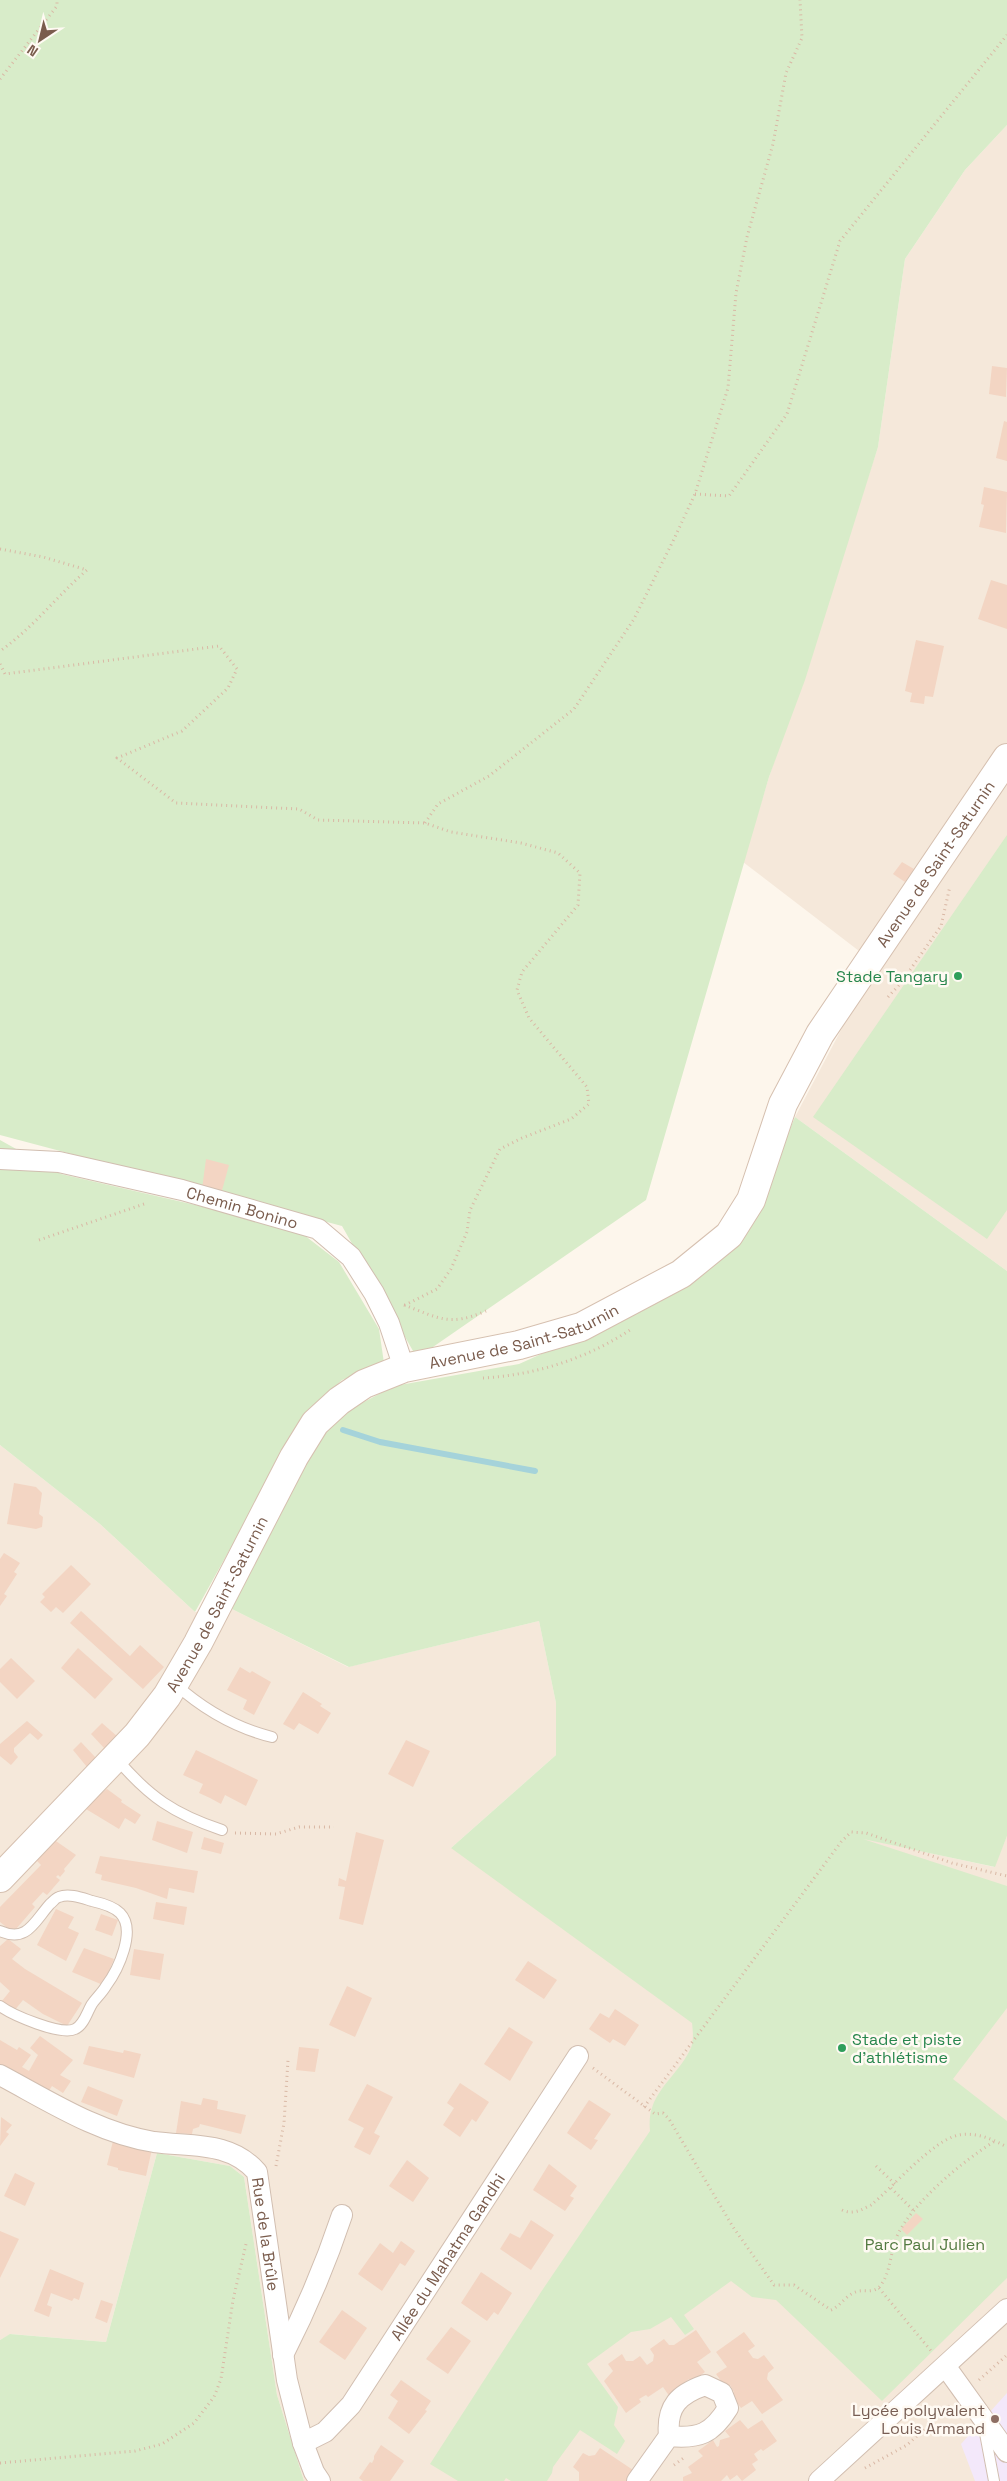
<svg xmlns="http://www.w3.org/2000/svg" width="1007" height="2481" font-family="'Space Grotesk',sans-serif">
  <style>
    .residential { fill: #f5e8da }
    .education { fill: #f3e8fa }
    .green { fill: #d8ecc9 }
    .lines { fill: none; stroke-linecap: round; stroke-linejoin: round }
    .stream { stroke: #a5d3da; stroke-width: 6 }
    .building { fill: #f3d5c3 }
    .lane-casing { stroke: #d1beb0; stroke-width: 12 }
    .street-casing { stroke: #d1beb0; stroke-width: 22 }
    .secondary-casing { stroke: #d6c0b0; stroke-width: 30 }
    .path { stroke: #d9b8a5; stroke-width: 3; stroke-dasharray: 1 4; stroke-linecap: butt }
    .lane { stroke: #fff; stroke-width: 10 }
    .street { stroke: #fff; stroke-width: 20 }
    .secondary { stroke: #fff; stroke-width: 28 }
    .leisure-dot { fill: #2e9e5b; stroke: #fffaf3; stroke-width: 2 }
    .education-dot { fill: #8d6e63; stroke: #fffaf3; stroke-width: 2 }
    .labels { text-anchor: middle; stroke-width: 5; stroke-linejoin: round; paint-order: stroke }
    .street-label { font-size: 16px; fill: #7a5c4d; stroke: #fffaf3 }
    .leisure-label { font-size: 16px; fill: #27864d; stroke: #fffaf3; text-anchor: end }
    .park-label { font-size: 16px; fill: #537a41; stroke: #fffaf3 }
    .education-label { font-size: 16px; fill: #785e54; stroke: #fffaf3; text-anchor: end }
  </style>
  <rect width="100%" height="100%" fill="#fdf6ec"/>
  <g class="residential">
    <polygon points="1007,125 1007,1271 795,1117 876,964 743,862 769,777 878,447 905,259 965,170"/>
    <polygon points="0,1445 100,1524 195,1612 230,1608 348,1667 539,1621 556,1703 556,1755 451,1848 856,1837 994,1867 1007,1836 1007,2481 304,2481 277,2395 244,2177 230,2166 157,2153 106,2342 11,2334 0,2340"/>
  </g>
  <polygon class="education" points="1007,2393 1007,2481 975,2481 961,2444"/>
  <g class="green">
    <polygon points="0,0 1007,0 1007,125 965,170 905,259 878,447 805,680 769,777 646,1200 417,1358 342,1226 0,1135"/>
    <polygon points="1007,835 1007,1210 987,1239 813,1117"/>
    <path d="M 795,1117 L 1007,1271 L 1007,1836 L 995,1867 L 863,1839 L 1007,1886 L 1007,2008 L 953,2079 L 1007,2121 L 1007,2278 L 882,2401 L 776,2300 L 752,2297 L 731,2281 L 684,2315 L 694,2329 L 685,2335 L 671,2317 L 650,2329 L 631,2332 L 587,2364 L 618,2407 L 614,2425 L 625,2441 L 617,2454 L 580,2430 L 553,2467 L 552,2473 L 547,2481 L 511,2481 L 506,2478 L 504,2481 L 458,2481 L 430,2464 L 541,2292 L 650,2131 C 646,2093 675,2080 690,2050 C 694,2043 693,2031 692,2023 L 451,1848 L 556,1755 L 556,1703 L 539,1621 L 349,1667 L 230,1608 L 314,1441 L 347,1411 L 394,1386 L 519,1364 L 588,1333 L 671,1288 L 769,1179 Z"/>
    <polygon points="0,1140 61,1174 295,1228 339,1262 379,1329 384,1363 342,1380 305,1414 195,1612 100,1524 0,1445"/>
    <polygon points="157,2153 230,2166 244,2177 277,2395 304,2481 0,2481 0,2340 10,2334 106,2342"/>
  </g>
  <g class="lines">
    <polyline class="stream" points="343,1430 380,1442 535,1471"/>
  </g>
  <g class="building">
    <polygon points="992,366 1007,368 1006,397 989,394"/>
    <polygon points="1004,421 1007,422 1007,461 996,458"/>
    <polygon points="984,487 1007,492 1006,533 979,527 984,505 981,504"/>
    <polygon points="991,580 1007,585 1007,629 978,619"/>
    <polygon points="916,640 944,646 933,697 925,696 924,704 910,702 912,693 905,691"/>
    <polygon points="902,862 914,869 905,882 893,874"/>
    <polygon points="206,1159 229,1165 221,1194 202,1189"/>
    <polygon points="14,1483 36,1487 42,1493 39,1514 43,1517 42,1527 36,1529 7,1524"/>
    <polygon points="4,1553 20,1563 14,1572 17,1574 4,1594 7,1596 0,1606 0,1559"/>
    <polygon points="71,1565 91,1584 63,1613 56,1607 51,1612 40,1602 45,1597 42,1594"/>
    <polygon points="81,1611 130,1656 140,1645 164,1667 143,1689 70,1623"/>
    <polygon points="78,1648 113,1679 95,1699 61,1668"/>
    <polygon points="11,1658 35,1681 17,1699 0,1682 0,1669"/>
    <polygon points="240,1667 250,1673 252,1671 271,1682 254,1715 243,1709 247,1700 227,1690"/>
    <polygon points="303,1692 322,1704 320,1706 331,1713 318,1734 299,1723 294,1730 283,1724"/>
    <polygon points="27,1721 43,1735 38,1740 30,1733 14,1748 14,1752 18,1757 11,1765 0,1756 0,1744"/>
    <polygon points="102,1723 118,1737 105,1749 91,1734"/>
    <polygon points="406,1740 430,1751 413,1787 388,1774"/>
    <polygon points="81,1742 96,1758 87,1767 73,1750"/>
    <polygon points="196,1750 258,1780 246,1806 225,1795 221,1804 210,1798 199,1793 203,1784 183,1775"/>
    <polygon points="99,1788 103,1792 107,1789 122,1800 121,1802 141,1815 135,1824 125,1818 119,1829 81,1806"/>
    <polygon points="157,1821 193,1832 187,1853 152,1840"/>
    <polygon points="356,1832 384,1840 363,1925 339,1919 345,1887 338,1886 339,1878 346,1881"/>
    <polygon points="204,1837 224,1843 221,1854 201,1849"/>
    <polygon points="53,1839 76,1855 64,1869 65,1871 60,1877 58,1875 56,1877 60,1880 47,1895 43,1892 32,1904 35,1907 16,1929 10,1930 0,1922 0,1907 41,1865 37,1861"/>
    <polygon points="100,1856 198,1871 194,1893 169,1888 167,1899 136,1888 101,1880 102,1875 95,1873"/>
    <polygon points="156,1902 187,1907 184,1925 153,1919"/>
    <polygon points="56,1909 74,1917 68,1928 79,1933 66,1961 37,1945"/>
    <polygon points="101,1914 118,1920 112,1936 95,1930"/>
    <polygon points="8,1939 21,1949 12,1959 25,1969 82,2003 67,2026 43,2014 23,2000 14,2011 2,2001 10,1991 0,1982 0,1946"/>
    <polygon points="84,1948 114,1959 103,1985 72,1972"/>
    <polygon points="134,1949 164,1954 160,1980 130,1975"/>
    <polygon points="528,1961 557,1980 544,1999 515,1980"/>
    <polygon points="347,1986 372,1998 355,2037 329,2025"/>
    <polygon points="615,2009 639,2025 625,2046 613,2039 610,2043 589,2029 600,2013 609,2018"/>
    <polygon points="509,2027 533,2042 510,2081 484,2064"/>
    <polygon points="40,2036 73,2060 60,2075 71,2081 63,2093 52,2086 48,2092 0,2066 0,2040 17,2050 19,2047 31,2055 22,2067 29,2071 38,2055 30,2048"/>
    <polygon points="89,2046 123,2053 124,2050 141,2054 134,2078 83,2064"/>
    <polygon points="299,2047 319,2049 315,2072 296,2070"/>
    <polygon points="460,2083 489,2102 476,2122 472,2119 460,2137 443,2125 454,2108 447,2103"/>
    <polygon points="367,2084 393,2097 374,2133 380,2136 370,2155 354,2147 364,2128 348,2120"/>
    <polygon points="88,2086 123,2100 117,2116 81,2102"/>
    <polygon points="203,2098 218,2101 217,2109 246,2115 241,2134 200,2124 199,2127 193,2129 192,2134 176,2133 181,2101 201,2105"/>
    <polygon points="589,2100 611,2114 594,2139 598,2140 591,2150 567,2133"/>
    <polygon points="1,2117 12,2125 6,2132 9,2134 0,2146"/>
    <polygon points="113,2141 152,2149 146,2176 118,2170 118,2168 107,2165"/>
    <polygon points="407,2160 429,2178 413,2202 389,2186"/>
    <polygon points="549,2164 577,2186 570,2196 574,2198 565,2211 533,2190"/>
    <polygon points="15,2173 35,2183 25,2206 4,2196"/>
    <polygon points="916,2213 923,2219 907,2235 901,2229"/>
    <polygon points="531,2220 554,2235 531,2270 500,2249 510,2233 520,2238"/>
    <polygon points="0,2231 19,2239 0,2278"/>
    <polygon points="401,2241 415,2251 405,2266 400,2263 382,2291 358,2274 380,2243 393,2253"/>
    <polygon points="50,2269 84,2283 79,2300 74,2298 72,2301 51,2293 47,2305 52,2307 49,2317 34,2311"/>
    <polygon points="481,2272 512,2293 498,2315 494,2312 487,2321 461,2303"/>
    <polygon points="101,2300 113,2304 107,2323 95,2318"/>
    <polygon points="342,2310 367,2328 345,2360 319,2342"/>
    <polygon points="451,2327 471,2341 448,2374 426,2359"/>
    <polygon points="696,2330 711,2352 697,2362 705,2372 691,2382 689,2379 682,2384 685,2387 670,2397 663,2387 648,2397 646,2395 639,2399 641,2402 626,2413 604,2381 613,2371 608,2364 622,2354 626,2361 633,2361 640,2356 647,2365 653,2361 654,2355 650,2349 664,2339 669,2345 674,2345"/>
    <polygon points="744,2332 755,2346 748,2351 753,2358 758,2359 764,2355 774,2368 768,2373 767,2379 783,2400 762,2414 752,2401 741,2408 731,2395 734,2392 730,2385 726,2388 716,2374 727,2367 716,2352"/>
    <polygon points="401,2380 431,2401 425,2410 427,2411 409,2434 388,2418 398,2401 390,2395"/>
    <polygon points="740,2420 748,2429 762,2420 777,2441 763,2451 761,2449 754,2454 758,2460 752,2464 756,2470 742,2481 737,2475 730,2480 727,2475 721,2481 683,2481 683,2477 692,2473 688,2467 703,2456 698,2451 713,2440 717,2447 719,2446 720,2440 730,2437 725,2431"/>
    <polygon points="381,2445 404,2461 390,2481 363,2481 359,2478 370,2462 372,2463 374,2459 374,2456"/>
    <polygon points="600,2448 633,2470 626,2481 579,2481 579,2472 573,2467 583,2453 589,2456 595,2455"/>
  </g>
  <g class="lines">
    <defs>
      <g id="lane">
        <path d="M 175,1684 C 203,1709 236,1728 272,1737"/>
        <path d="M 116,1758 C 149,1797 174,1814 222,1830"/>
        <path d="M 0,1931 C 27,1943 34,1922 50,1904 C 53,1902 55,1898 59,1897 C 69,1893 82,1898 92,1901 C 101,1903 113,1906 120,1913 C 137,1930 118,1970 106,1986 C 102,1993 96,1998 92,2004 C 87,2012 84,2025 75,2029 C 61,2036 12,2015 0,2006"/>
        <polyline points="984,2428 994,2481"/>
      </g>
      <g id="street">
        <path id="s1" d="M 0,1159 L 59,1162 L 182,1190 L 318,1229 L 351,1257 L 374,1293 L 389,1323 L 404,1368"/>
        <path id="s2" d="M 0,2075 C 49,2101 98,2133 154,2142 C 192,2147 230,2141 257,2172 L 287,2380 L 303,2443 L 314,2472 L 320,2481"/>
        <path d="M 283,2355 C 306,2310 326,2263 342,2215"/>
        <polyline points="946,2367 1007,2452"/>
        <path id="s3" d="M 303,2443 L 325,2432 L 351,2405 L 578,2056"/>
        <path d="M 637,2481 L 669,2436 C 666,2406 679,2394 705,2385 L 722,2393 L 728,2408 C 712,2434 699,2439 669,2436"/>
        <polyline points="819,2481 1007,2309"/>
      </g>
      <g id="secondary">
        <path id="s4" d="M 0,1878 L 137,1735 L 167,1696 L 198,1643 L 294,1457 L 315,1423 L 339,1401 L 364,1384 L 404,1368 L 519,1345 L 581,1327 L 681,1274 L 729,1235 L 751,1200 L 783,1104 L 820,1034 L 1007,758"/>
      </g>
    </defs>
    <use href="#lane" class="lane-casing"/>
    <use href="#street" class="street-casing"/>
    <use href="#secondary" class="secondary-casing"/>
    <g class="path">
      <polyline points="0,79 57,6 57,0"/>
      <polyline points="695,494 729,496 787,414 840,241 1007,35"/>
      <path d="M 0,549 L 43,557 L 87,570 C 57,596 33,628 0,651"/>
      <polyline points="0,664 5,674 219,646 237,669 228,688 182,731 117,758 176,803 299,809 318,820 425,823 451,832 521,843 558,853 580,873 578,905 522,972 517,990 529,1018 587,1087 589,1104 571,1119 522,1138 500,1149 470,1210 467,1232 451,1269 437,1289 403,1306"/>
      <polyline points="425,823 438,804 489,776 574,709 634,619 674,539 695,494 728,388 736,293 747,237 773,144 786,73 802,38 800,0"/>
      <polyline points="888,997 900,984 941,926 950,886"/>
      <polyline points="39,1240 147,1203"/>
      <path d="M 404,1305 C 439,1318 449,1327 486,1311"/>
      <path d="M 483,1378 C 535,1375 586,1359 630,1330"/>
      <polyline points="235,1833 276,1834 299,1827 334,1827"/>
      <path d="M 593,2068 L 655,2114 L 663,2113 L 669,2119 L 733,2227 L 774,2285 L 794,2285 L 831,2310 C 841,2306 847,2293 859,2291 C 866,2290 874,2293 880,2286 C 891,2273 890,2252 897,2236 C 912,2203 964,2160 995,2141"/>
      <polyline points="644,2107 841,1842 851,1832 866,1833 952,1863 1007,1876"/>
      <polyline points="276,2166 284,2123 288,2060"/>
      <polyline points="876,2166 895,2184"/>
      <polyline points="891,2188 914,2211"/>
      <path d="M 842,2210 C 853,2215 861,2210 871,2205 C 892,2188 934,2139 959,2135 C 977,2132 992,2139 1007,2147"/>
      <polyline points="879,2288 932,2352"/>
      <polyline points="979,2380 1007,2355"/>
      <polyline points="0,2463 135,2451 162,2444 194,2423 214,2397 221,2379 233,2300 246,2244"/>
      <polyline points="674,2465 685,2457"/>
      <polyline points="865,2468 907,2445 951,2405"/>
    </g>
    <use href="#lane" class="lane"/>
    <use href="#street" class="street"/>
    <use href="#secondary" class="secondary"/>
  </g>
  <g class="leisure-dot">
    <circle cx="958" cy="976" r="5"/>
    <circle cx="842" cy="2048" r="5"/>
  </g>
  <circle class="education-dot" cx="995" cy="2419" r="5"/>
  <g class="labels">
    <g class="street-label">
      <text dy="6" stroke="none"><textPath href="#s4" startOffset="1448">Avenue de Saint-Saturnin</textPath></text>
      <text dy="6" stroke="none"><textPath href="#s1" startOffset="248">Chemin Bonino</textPath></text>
      <text dy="6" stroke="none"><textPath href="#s4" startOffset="788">Avenue de Saint-Saturnin</textPath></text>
      <text dy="6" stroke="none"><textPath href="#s4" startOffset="352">Avenue de Saint-Saturnin</textPath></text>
      <text dy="6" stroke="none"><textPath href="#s2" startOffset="342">Rue de la Brûle</textPath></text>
      <text dy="6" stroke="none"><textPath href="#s3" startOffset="239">Allée du Mahatma Gandhi</textPath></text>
    </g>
    <g class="leisure-label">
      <text x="948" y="982">Stade Tangary</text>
      <text x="852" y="2045" text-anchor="start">Stade et piste<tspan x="852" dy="18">d'athlétisme</tspan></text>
    </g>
    <g class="park-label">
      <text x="925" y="2250">Parc Paul Julien</text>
    </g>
    <g class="education-label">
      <text x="985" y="2416">Lycée polyvalent<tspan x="985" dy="18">Louis Armand</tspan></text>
    </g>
  </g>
  <g transform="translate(40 40) rotate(215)" stroke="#fffaf3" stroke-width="4" paint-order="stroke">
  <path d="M0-4L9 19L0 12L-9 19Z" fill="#7a5c4d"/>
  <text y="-8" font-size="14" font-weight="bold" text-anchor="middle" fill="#7a5c4d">N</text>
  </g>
</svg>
